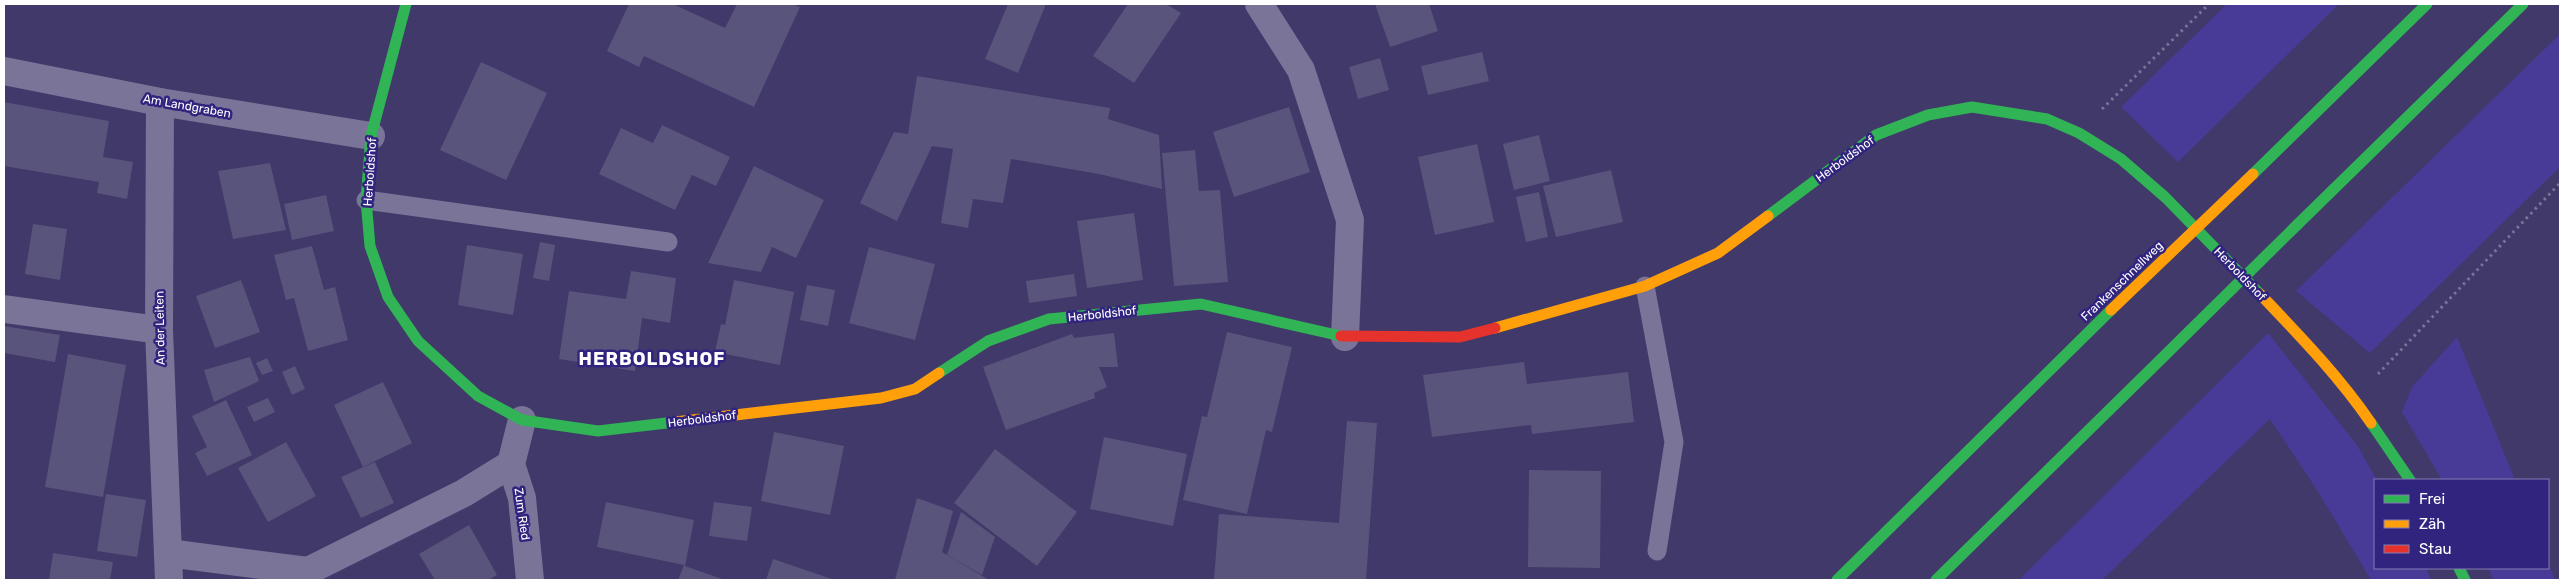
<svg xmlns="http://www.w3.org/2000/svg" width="2564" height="584" font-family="Rubik,sans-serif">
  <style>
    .green { fill: #473b97 }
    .building { fill: #59547b }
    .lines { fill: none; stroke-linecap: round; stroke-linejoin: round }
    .path { stroke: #797498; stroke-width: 3; stroke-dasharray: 2.5 4; stroke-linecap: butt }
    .lane { stroke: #797498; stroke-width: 19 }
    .street { stroke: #797498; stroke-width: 28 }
    .fast { stroke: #30b455; stroke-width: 11 }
    .slow { stroke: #ff9f0a; stroke-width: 11 }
    .jam { stroke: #e5322d; stroke-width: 11 }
    .fast-bridge { stroke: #30b455; stroke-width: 11 }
    .slow-bridge { stroke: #ff9f0a; stroke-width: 11 }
    .labels { text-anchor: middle; stroke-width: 5; stroke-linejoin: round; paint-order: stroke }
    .street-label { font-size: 12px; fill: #fff; stroke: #31247f }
    .district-label { font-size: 18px; font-weight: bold; letter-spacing: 1px; fill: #fff; stroke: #31247f }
  </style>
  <rect width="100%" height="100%" fill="#40396a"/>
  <g class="green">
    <polygon points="2227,4 2339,4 2178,162 2121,107"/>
    <polygon points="2560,34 2560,167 2370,353 2296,291"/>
    <polygon points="2268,333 2357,445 2377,480 2375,568 2426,568 2431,580 2371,580 2317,490 2270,419 2102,580 2019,580"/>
    <polygon points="2457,337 2515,480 2442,480 2402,412 2412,387"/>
    <polygon points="2548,562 2555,580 2493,580 2489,568 2548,568"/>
  </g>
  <g class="building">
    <polygon points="629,4 673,4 725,28 737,4 793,4 800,7 754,107 644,56 639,67 607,51"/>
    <polygon points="1008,4 1046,4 1018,73 985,59"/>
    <polygon points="1128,4 1166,4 1181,13 1134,83 1093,56"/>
    <polygon points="1375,4 1429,4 1438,31 1390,47"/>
    <polygon points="1482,52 1489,81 1428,95 1421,66"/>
    <polygon points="1380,58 1389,90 1358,99 1349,67"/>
    <polygon points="481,62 547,93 506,180 440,150"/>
    <polygon points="917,76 1110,108 1108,119 1159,135 1162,189 1099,174 1011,159 1003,203 973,199 968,228 941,223 953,149 932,146 897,221 860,203 894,132 908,134"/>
    <polygon points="4,102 109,121 103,157 133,162 127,199 97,193 99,182 4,166"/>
    <polygon points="1289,107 1310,172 1234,197 1213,132"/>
    <polygon points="662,125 730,157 716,186 692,175 675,210 599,174 621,128 653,143"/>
    <polygon points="1539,135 1550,181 1514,190 1503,144"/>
    <polygon points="1477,144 1494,222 1435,235 1418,157"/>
    <polygon points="1195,150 1199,191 1220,190 1228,282 1174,286 1162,153"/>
    <polygon points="270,163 286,230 233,239 218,171"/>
    <polygon points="754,166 824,200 796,258 772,247 761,272 708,263"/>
    <polygon points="1611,170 1623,222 1556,237 1543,186"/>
    <polygon points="1539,192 1548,237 1526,242 1516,197"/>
    <polygon points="326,195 334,231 292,240 284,204"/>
    <polygon points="1134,213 1143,280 1087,288 1077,221"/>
    <polygon points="33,224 67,229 60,280 25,274"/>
    <polygon points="540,242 555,245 549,281 533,278"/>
    <polygon points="467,245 523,254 513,315 458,305"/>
    <polygon points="312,246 324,290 335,287 348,340 308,351 294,298 286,300 274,255"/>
    <polygon points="869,247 935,264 915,340 849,323"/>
    <polygon points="631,271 676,278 670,323 642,318 635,371 559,359 569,291 626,299"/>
    <polygon points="1074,274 1077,296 1029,303 1026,281"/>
    <polygon points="241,280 260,332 215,348 196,296"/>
    <polygon points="734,280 794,292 780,365 715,352 721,324 725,325"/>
    <polygon points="807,285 835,290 828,326 800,320"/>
    <polygon points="4,326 60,335 55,362 4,353"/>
    <polygon points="1227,332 1292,347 1272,432 1266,430 1247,514 1183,500 1202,416 1207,417"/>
    <polygon points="1114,333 1118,367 1099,367 1107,387 1094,393 1095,398 1006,430 983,367 1072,334 1074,338"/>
    <polygon points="68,354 126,365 103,497 45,487"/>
    <polygon points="250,357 259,381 214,402 204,370"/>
    <polygon points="267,358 273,371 262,375 256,363"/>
    <polygon points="1524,362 1527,384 1628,372 1634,422 1532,434 1531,425 1432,437 1423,375"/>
    <polygon points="295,366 305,389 292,395 282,372"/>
    <polygon points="383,382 412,443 363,467 334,405"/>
    <polygon points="268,398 275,412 254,422 247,407"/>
    <polygon points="226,400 252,455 207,476 195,453 207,447 192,416"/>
    <polygon points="1347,421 1377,423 1366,580 1214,580 1219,514 1339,523"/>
    <polygon points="774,432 844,446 830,515 761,501"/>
    <polygon points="1104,437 1187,454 1173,526 1090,509"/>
    <polygon points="286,442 316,496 268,522 238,468"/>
    <polygon points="995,449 1077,512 1037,566 954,503"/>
    <polygon points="375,462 394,503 361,518 341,477"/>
    <polygon points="1529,470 1601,471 1600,568 1528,567"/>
    <polygon points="106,494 146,500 137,557 97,551"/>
    <polygon points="917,498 953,511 942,552 989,580 895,580"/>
    <polygon points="606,502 694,520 685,566 725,580 678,580 684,565 597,547"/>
    <polygon points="714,502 752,507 747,541 709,536"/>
    <polygon points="961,512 995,537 982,575 947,555"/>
    <polygon points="469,525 497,575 488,580 435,580 419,554"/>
    <polygon points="53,553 113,562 110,580 49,580"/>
    <polygon points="773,559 835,580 766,580"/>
  </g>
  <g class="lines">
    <g class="path">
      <polyline points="2102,109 2209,4"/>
      <polyline points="2378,374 2560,183"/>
    </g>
    <g class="lane">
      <polyline points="366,200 668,242"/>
      <polyline points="1645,286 1674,442 1657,551"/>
    </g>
    <g class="street">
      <polyline points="1259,4 1301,70 1350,220 1345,337"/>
      <polyline points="4,71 160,102 371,136"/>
      <polyline points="160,102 159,330 169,580"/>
      <polyline points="4,309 159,330"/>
      <polyline points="522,420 511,464 522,498 530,580"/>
      <polyline points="168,553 308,571"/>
      <polyline points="294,580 308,571 464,493 511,464"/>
    </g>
    <g class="fast">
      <polyline points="406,4 371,136 366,200 370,246 388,297 418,341 478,396 522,420 598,431 675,422"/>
      <polyline points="2253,174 2427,4"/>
      <polyline points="1768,216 1876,135 1928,115 1972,107 2047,119 2079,133 2121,159 2165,197 2260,294"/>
      <polyline points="2298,224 2523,4"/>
      <polyline points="939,373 988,341 1049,319 1201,304 1341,336"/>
      <polyline points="2371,423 2410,480"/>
      <polyline points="2459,568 2465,580"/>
      <polyline points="1837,580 2111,310"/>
      <polyline points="1936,580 2151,369"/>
    </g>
    <g class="slow">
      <path d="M 2260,294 C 2299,335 2339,376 2371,423"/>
      <polyline points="1495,328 1645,286 1718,253 1768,216"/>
      <polyline points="675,422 881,398 915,389 939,373"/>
    </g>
    <polyline class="jam" points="1341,336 1460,337 1495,328"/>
    <polyline class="fast-bridge" points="2151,369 2298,224"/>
    <polyline class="slow-bridge" points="2111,310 2253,174"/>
  </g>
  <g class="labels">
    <g class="street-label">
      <text transform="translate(187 106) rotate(10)" y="4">Am Landgraben</text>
      <text transform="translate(1845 159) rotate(-36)" y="4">Herboldshof</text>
      <text transform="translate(370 172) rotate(-86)" y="4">Herboldshof</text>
      <text transform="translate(2240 274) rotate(46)" y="4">Herboldshof</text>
      <text transform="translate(2122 281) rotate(-44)" y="4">Frankenschnellweg</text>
      <text transform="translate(1102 314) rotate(-6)" y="4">Herboldshof</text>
      <text transform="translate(160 328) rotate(-91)" y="4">An der Leiten</text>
      <text transform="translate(702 419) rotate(-7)" y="4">Herboldshof</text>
      <text transform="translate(522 514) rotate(82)" y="4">Zum Ried</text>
    </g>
    <g class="district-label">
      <text x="652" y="365">HERBOLDSHOF</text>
    </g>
  </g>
  <rect width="2564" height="584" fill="none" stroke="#ffffff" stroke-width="10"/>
  <rect x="2374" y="479" width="175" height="90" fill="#31247f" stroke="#837cb2"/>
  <rect x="2384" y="495" width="25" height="8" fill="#30b455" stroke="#837cb2"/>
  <text x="2419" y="504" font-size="15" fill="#ffffff">Frei</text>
  <rect x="2384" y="520" width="25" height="8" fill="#ff9f0a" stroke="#837cb2"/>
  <text x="2419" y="529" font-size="15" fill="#ffffff">Zäh</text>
  <rect x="2384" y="545" width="25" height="8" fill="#e5322d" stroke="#837cb2"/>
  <text x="2419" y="554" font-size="15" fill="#ffffff">Stau</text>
</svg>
